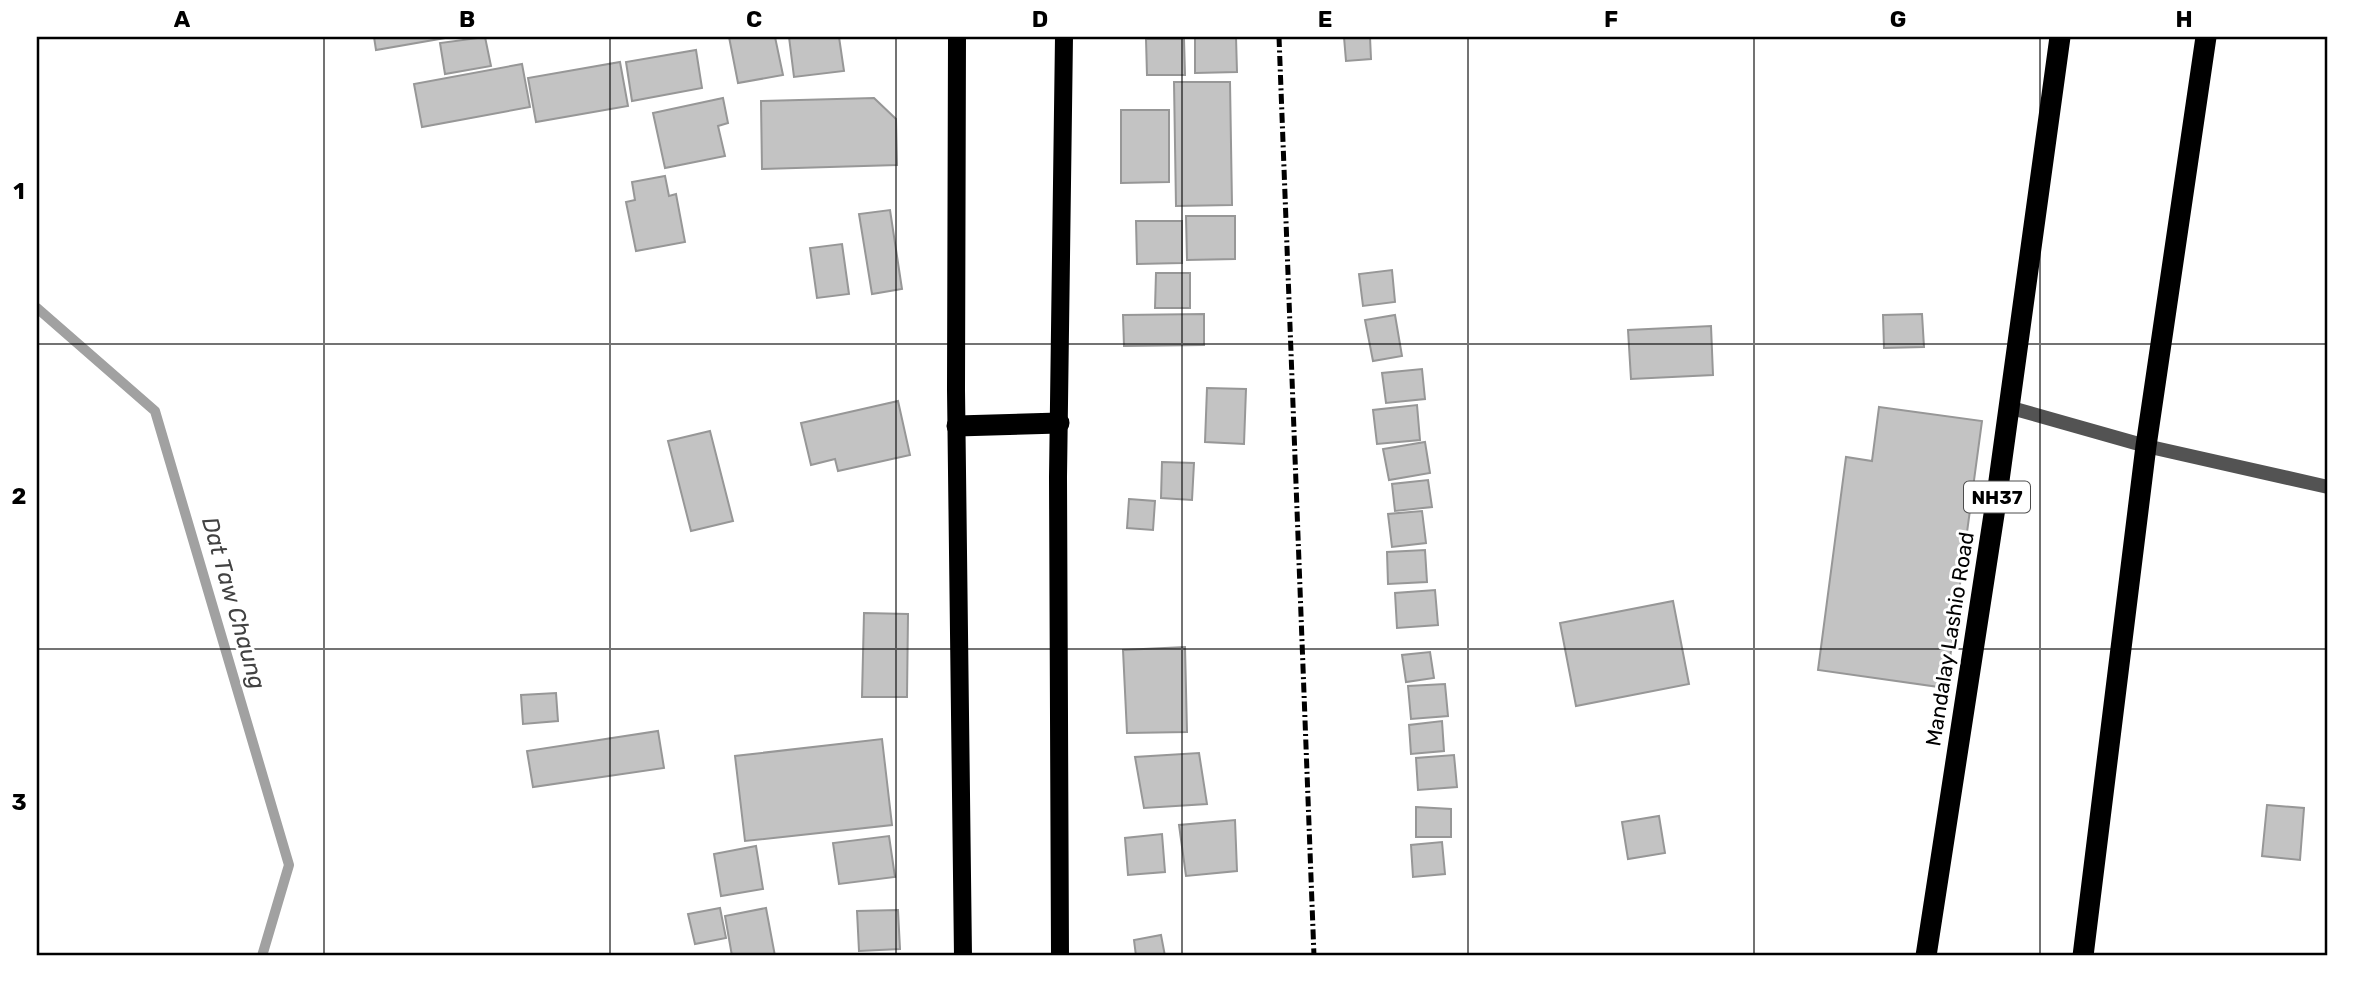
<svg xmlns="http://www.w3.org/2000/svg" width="2365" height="993" font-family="Rubik,sans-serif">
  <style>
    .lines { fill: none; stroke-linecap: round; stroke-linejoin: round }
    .stream { stroke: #a1a1a1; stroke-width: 10 }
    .building { fill: #c3c3c3; stroke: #979797; stroke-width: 2 }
    .street { stroke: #535353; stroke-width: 14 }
    .primary { stroke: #000; stroke-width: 18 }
    .highway { stroke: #000; stroke-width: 21 }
    .rail { stroke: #000; stroke-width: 5; stroke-dasharray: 10 3.5 2 3.5; stroke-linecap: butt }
    .grid { fill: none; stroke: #000; stroke-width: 2; stroke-opacity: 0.55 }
    .labels { text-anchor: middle; stroke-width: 6; stroke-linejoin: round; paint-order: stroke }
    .shield { fill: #fff; stroke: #4c4c4c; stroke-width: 2 }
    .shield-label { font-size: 19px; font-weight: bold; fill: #000 }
    .street-label { font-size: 21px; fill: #000; stroke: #fff }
    .water-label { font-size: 23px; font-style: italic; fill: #424242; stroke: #fff }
    .neatline { fill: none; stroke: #000; stroke-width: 2.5 }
    .grid-label { font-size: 23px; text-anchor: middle; font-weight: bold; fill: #000 }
  </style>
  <rect width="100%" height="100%" fill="#fff"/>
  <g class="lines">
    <polyline class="stream" points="37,308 155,411 289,865 262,956"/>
  </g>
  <g class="building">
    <polygon points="374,37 451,37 376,50"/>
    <polygon points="485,37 491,66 445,74 440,43"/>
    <polygon points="729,37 775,37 783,75 738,83"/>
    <polygon points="789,37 839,37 844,71 794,77"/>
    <polygon points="1195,37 1236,37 1237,72 1195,73"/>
    <polygon points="1344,37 1370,37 1371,59 1346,61"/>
    <polygon points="1146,39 1184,39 1185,75 1147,75"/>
    <polygon points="696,50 702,88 632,101 626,62"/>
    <polygon points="620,62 628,106 536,122 528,78"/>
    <polygon points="522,64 530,107 422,127 414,84"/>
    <polygon points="1174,82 1230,82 1232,205 1176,206"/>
    <polygon points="723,98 728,123 718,126 725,156 665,168 653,113"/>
    <polygon points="874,98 896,119 897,165 762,169 761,101"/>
    <polygon points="1121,110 1169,110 1169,182 1121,183"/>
    <polygon points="665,176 669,196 676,194 685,242 636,251 626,202 635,200 632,182"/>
    <polygon points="890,210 902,289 872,294 859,214"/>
    <polygon points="1186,216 1235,216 1235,259 1187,260"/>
    <polygon points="1136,221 1182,221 1182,263 1137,264"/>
    <polygon points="842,244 849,294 817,298 810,248"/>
    <polygon points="1392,270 1395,302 1363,306 1359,274"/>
    <polygon points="1156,273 1190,273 1190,308 1155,308"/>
    <polygon points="1204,314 1204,345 1124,346 1123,315"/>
    <polygon points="1922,314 1924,347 1884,348 1883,315"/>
    <polygon points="1395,315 1402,356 1373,361 1365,320"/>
    <polygon points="1711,326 1713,375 1631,379 1628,330"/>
    <polygon points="1422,369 1425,399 1386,403 1382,373"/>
    <polygon points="1207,388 1246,389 1244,444 1205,442"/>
    <polygon points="898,401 910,455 838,471 835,459 811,465 801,423"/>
    <polygon points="1417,405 1420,440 1377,444 1373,410"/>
    <polygon points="1879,407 1982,421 1946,688 1818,670 1846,457 1872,461"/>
    <polygon points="710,431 733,521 691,531 668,441"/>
    <polygon points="1425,442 1430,473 1389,480 1383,449"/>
    <polygon points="1162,462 1194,463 1192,500 1161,498"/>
    <polygon points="1428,480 1432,507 1395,511 1392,484"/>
    <polygon points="1129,499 1155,501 1153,530 1127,528"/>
    <polygon points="1422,511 1426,543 1392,547 1388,514"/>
    <polygon points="1425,550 1427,582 1388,584 1387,552"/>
    <polygon points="1435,590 1438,625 1397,628 1395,593"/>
    <polygon points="1673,601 1689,684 1576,706 1560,623"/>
    <polygon points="864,613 908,614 907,697 862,697"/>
    <polygon points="1185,647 1187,732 1127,733 1123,650"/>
    <polygon points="1430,652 1434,678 1406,682 1402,655"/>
    <polygon points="1445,684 1448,716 1411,719 1408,686"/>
    <polygon points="556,693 558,721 523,724 521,695"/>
    <polygon points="1442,721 1444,751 1411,754 1409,725"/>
    <polygon points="658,731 664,768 533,787 527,751"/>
    <polygon points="882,739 892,825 745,841 735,756"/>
    <polygon points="1199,753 1207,804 1144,808 1135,757"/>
    <polygon points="1454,755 1457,787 1418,790 1416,758"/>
    <polygon points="2267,805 2304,808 2300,860 2262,856"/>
    <polygon points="1416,807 1451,809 1451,837 1416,837"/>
    <polygon points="1659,816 1665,853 1628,859 1622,822"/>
    <polygon points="1235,820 1237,871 1186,876 1179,825"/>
    <polygon points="1162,834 1165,872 1128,875 1125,838"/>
    <polygon points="889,836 895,877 839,884 833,843"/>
    <polygon points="1442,842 1445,874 1413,877 1411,845"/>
    <polygon points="756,846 763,889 721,896 714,854"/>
    <polygon points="720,908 726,938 695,944 688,914"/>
    <polygon points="766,908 775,956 732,956 725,916"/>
    <polygon points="898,910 900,949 859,951 857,911"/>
    <polygon points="1161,935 1165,956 1136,956 1134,940"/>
  </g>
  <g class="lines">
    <polyline class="street" points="2008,407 2146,446 2328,487"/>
    <g class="primary">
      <polyline points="957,37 956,390 963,956"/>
      <polyline points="1060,956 1058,477 1064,37"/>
    </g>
    <g class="highway">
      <polyline points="957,426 1059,423"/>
      <polyline points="1926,956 1997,495 2060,37"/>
      <polyline points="2083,956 2146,446 2206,37"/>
    </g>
    <polyline class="rail" points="1279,37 1314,956"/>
  </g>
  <path class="grid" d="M 324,37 L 324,956M 610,37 L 610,956M 896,37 L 896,956M 1182,37 L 1182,956M 1468,37 L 1468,956M 1754,37 L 1754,956M 2040,37 L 2040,956M 37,344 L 2328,344M 37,649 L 2328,649"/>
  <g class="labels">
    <rect class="shield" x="1964" y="481.5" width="66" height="31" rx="5"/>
    <g class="shield-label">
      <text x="1997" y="504">NH37</text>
    </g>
    <g class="street-label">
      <text transform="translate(1950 639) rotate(-81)" y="7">Mandalay Lashio Road</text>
    </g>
    <g class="water-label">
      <text transform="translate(234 603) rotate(74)" y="8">Dat Taw Chaung</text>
    </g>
  </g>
  <rect width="2365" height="993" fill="none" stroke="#ffffff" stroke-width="77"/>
  <rect x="38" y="38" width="2288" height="916" class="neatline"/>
  <g class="grid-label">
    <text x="182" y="27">A</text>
    <text x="467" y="27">B</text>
    <text x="754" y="27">C</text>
    <text x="1040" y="27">D</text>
    <text x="1325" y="27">E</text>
    <text x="1611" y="27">F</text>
    <text x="1898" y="27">G</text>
    <text x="2184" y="27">H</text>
    <text x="19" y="199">1</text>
    <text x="19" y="504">2</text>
    <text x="19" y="810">3</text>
  </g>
</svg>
